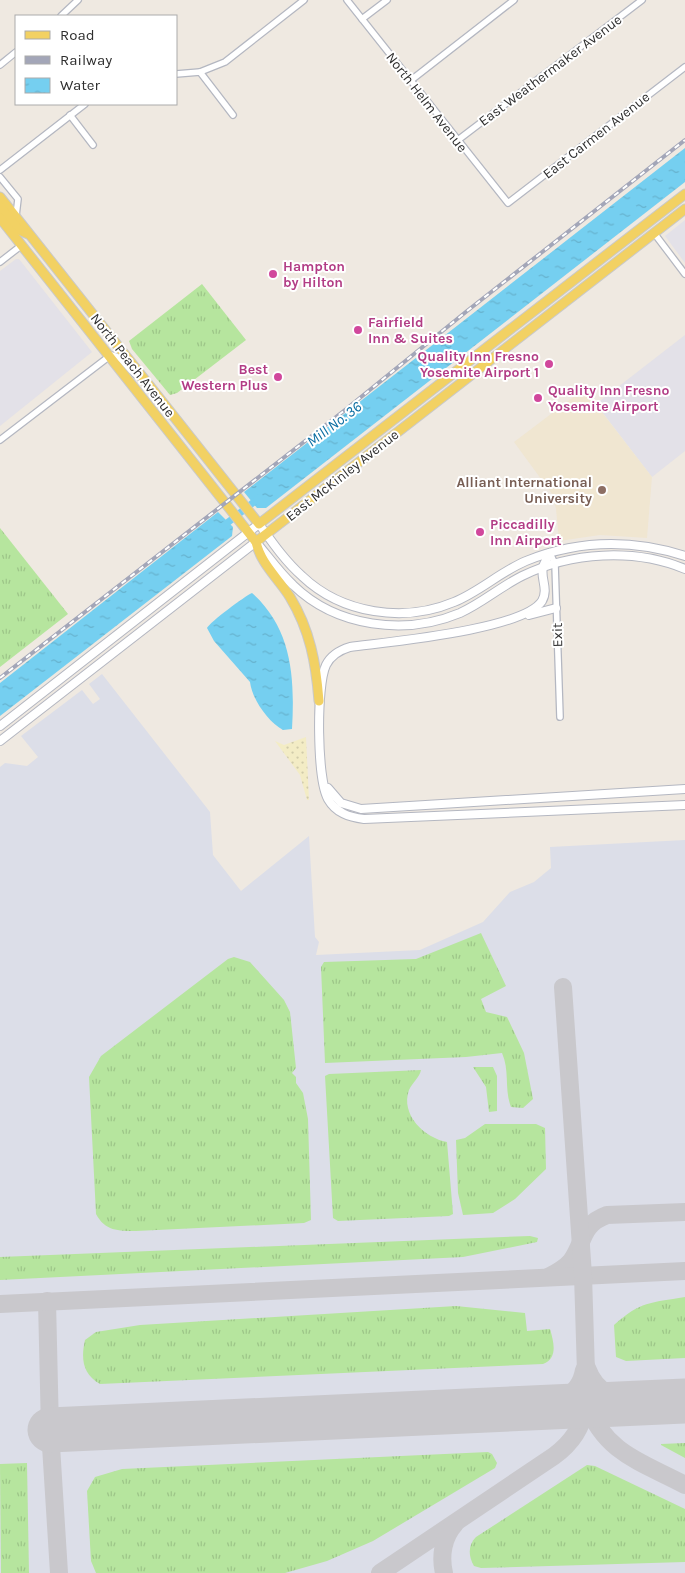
<svg xmlns="http://www.w3.org/2000/svg" width="685" height="1573" font-family="Karla,sans-serif">
  <style>
    .industrial { fill: #e3e1e8 }
    .education { fill: #f0e6d1 }
    .airport { fill: #dcdee8 }
    .grass { fill: url(#grass-tufts) }
    .sand { fill: url(#sand-dots) }
    .water { fill: url(#water-ripples) }
    .lines { fill: none; stroke-linecap: round; stroke-linejoin: round }
    .canal { stroke: #75cff0; stroke-width: 7 }
    .taxiway { stroke: #c9c8cc; stroke-width: 18 }
    .runway { stroke: #c9c8cc; stroke-width: 45 }
    .street-casing { stroke: #b4b7c1; stroke-width: 8 }
    .secondary-casing { stroke: #b4b7c1; stroke-width: 10 }
    .primary-casing { stroke: #c9c9c9; stroke-width: 11 }
    .street { stroke: #fff; stroke-width: 5.5 }
    .secondary { stroke: #fff; stroke-width: 8 }
    .primary { stroke: #f2d163; stroke-width: 9 }
    .rail-casing { stroke: #a3a6b8; stroke-width: 4 }
    .rail { stroke: #fff; stroke-width: 2; stroke-dasharray: 5.5; stroke-linecap: butt }
    .hotel-dot { fill: #d1479c; stroke: #fff; stroke-width: 2 }
    .education-dot { fill: #8d6e63; stroke: #fff; stroke-width: 2 }
    .labels { text-anchor: middle; stroke-width: 4; stroke-linejoin: round; paint-order: stroke }
    .street-label { font-size: 14px; fill: #2e2e2e; stroke: #fff }
    .hotel-label { font-size: 14px; font-weight: bold; fill: #b23c85; stroke: #fff; text-anchor: start }
    .education-label { font-size: 14px; font-weight: bold; fill: #785e54; stroke: #fff; text-anchor: end }
    .water-label { font-size: 15px; font-style: italic; fill: #0d6fa3; stroke: #fff }
  </style>
  <defs>
    <pattern id="grass-tufts" width="24" height="20" patternUnits="userSpaceOnUse" patternTransform="scale(1.25)"><rect width="24" height="20" fill="#b6e59e"/><path d="M3 7l-1-3M5 7V3M7 7l1-3M15 17l-1-3M17 17v-4M19 17l1-3" fill="none" stroke="#9dc588"/></pattern>
    <pattern id="sand-dots" width="8" height="8" patternUnits="userSpaceOnUse" patternTransform="scale(1.25)"><rect width="8" height="8" fill="#f3ecc5"/><path d="M2 2h.1M6 6h.1" fill="none" stroke="#d1cbaa" stroke-width="1.8" stroke-linecap="round"/></pattern>
    <pattern id="water-ripples" width="26" height="14" patternUnits="userSpaceOnUse" patternTransform="scale(1.25)"><rect width="26" height="14" fill="#75cff0"/><path d="M2 4q2-2 4 0t4 0M15 11q2-2 4 0t4 0" fill="none" stroke="#66b2ce"/></pattern>
  </defs>
  <rect width="100%" height="100%" fill="#efe9e1"/>
  <g class="industrial">
    <polygon points="685,220 685,263 665,236"/>
    <polygon points="16,259 19,259 92,352 0,426 0,271"/>
    <polygon points="685,335 685,451 652,477 596,404"/>
  </g>
  <polygon class="education" points="584,389 652,477 647,538 600,535 559,541 556,509 552,494 514,442"/>
  <polygon class="airport" points="102,674 210,812 213,855 241,891 309,836 315,937 319,942 316,955 420,950 483,922 510,892 534,882 551,868 550,847 685,840 685,1573 0,1573 0,767 5,763 27,766 38,757 21,736 82,690 93,704 100,699 89,684"/>
  <g class="grass">
    <polygon points="202,284 246,340 177,393 170,395 132,349 129,341"/>
    <polygon points="0,528 68,614 0,667"/>
    <path d="M 481,933 L 506,986 L 481,999 L 486,1012 L 507,1017 L 524,1053 L 533,1099 L 523,1108 L 511,1107 C 504,1089 510,1071 502,1053 L 466,1057 L 325,1063 L 321,967 L 324,962 L 416,959 Z"/>
    <path d="M 234,957 L 250,962 L 284,1000 L 290,1012 L 296,1068 L 292,1073 L 296,1077 L 296,1083 L 303,1093 L 308,1119 L 311,1220 L 304,1223 L 136,1231 C 118,1231 105,1231 96,1214 L 89,1077 L 101,1056 L 228,959 Z"/>
    <polygon points="473,1067 493,1067 497,1076 497,1111 489,1112 486,1087"/>
    <path d="M 421,1070 C 420,1077 412,1083 409,1090 C 400,1115 425,1138 447,1142 L 453,1214 L 449,1216 L 338,1221 L 333,1218 L 325,1076 L 329,1074 Z"/>
    <polygon points="485,1124 536,1124 545,1128 546,1169 515,1199 493,1213 463,1215 458,1193 456,1140 465,1138"/>
    <polygon points="530,1236 538,1238 537,1242 463,1257 0,1280 0,1257"/>
    <path d="M 685,1297 L 685,1358 L 626,1361 L 616,1357 L 614,1325 C 641,1301 650,1303 685,1297 Z"/>
    <path d="M 456,1306 L 525,1313 L 527,1331 L 550,1329 C 554,1343 558,1358 543,1364 L 100,1384 C 82,1374 81,1358 85,1340 L 96,1332 L 140,1325 Z"/>
    <polygon points="685,1443 685,1458 661,1445 661,1444"/>
    <polygon points="488,1452 492,1454 497,1463 495,1468 373,1541 327,1561 285,1573 96,1573 91,1561 87,1491 95,1477 122,1469"/>
    <polygon points="27,1463 29,1573 1,1573 0,1464"/>
    <path d="M 587,1465 L 595,1466 L 685,1509 L 685,1562 L 481,1568 L 474,1566 C 468,1556 468,1545 476,1537 Z"/>
  </g>
  <polygon class="sand" points="306,737 309,800 307,800 300,775 275,741 284,745"/>
  <g class="water">
    <polygon points="685,148 685,182 266,508 257,508 244,492"/>
    <polygon points="218,512 233,527 232,536 0,716 0,683"/>
    <path d="M 252,593 C 292,629 295,677 292,729 L 283,730 C 268,722 252,699 250,682 L 214,641 L 207,628 C 210,622 245,596 252,593 Z"/>
  </g>
  <g class="lines">
    <polyline class="canal" points="222,527 259,498"/>
    <g class="taxiway">
      <path d="M 548,1277 C 556,1273 565,1268 571,1261 C 585,1242 580,1225 607,1215 L 685,1212"/>
      <polyline points="47,1301 50,1430 59,1573"/>
      <polyline points="0,1304 685,1271"/>
      <path d="M 587,1368 C 597,1396 619,1401 646,1402"/>
      <path d="M 587,1405 C 606,1454 642,1462 685,1485"/>
      <path d="M 522,1408 C 548,1405 579,1402 584,1370"/>
      <path d="M 380,1573 L 554,1456 C 573,1442 581,1428 587,1405 L 583,1275 L 563,987"/>
      <path d="M 444,1573 C 440,1556 443,1537 455,1524"/>
    </g>
    <polyline class="runway" points="50,1430 685,1401"/>
    <defs>
      <g id="street">
        <polyline points="347,0 508,203 685,67"/>
        <polyline points="61,16 78,0"/>
        <polyline points="362,19 387,0"/>
        <polyline points="0,65 16,52"/>
        <polyline points="200,72 225,62 304,0"/>
        <polyline points="176,74 200,72 233,115"/>
        <polyline points="410,81 514,0"/>
        <polyline points="70,115 93,145"/>
        <polyline points="458,140 642,0"/>
        <polyline points="0,170 85,104"/>
        <polyline points="0,177 18,199 16,216"/>
        <polyline points="654,233 685,274"/>
        <polyline points="0,262 22,245"/>
        <path d="M 0,440 L 111,355 C 125,356 128,374 142,378"/>
        <polyline points="550,553 555,564 560,717"/>
      </g>
      <g id="secondary">
        <path d="M 550,553 C 548,557 544,563 543,567 C 540,578 549,589 542,601 C 523,630 386,642 350,647 C 340,650 331,655 326,665 C 316,686 317,779 328,799 C 336,813 349,817 364,819 L 685,805"/>
        <polyline points="529,615 556,608"/>
        <path d="M 0,726 L 259,524 C 272,542 285,561 302,576 C 342,614 404,623 454,602 C 479,592 500,572 526,561 C 578,540 632,539 685,556"/>
        <path d="M 0,741 L 256,542 C 268,556 279,572 293,585 C 336,627 405,636 460,613 C 482,603 500,587 522,576 C 571,552 634,548 685,569"/>
        <polyline points="328,788 341,803 361,809 685,789"/>
      </g>
      <g id="primary">
        <polyline points="0,197 259,524 685,194"/>
        <polyline points="0,207 19,230 28,234"/>
        <path d="M 0,218 L 256,542 C 261,564 278,578 290,597 C 310,630 316,663 319,701"/>
        <polyline points="256,542 685,209"/>
      </g>
    </defs>
    <use href="#street" class="street-casing"/>
    <use href="#secondary" class="secondary-casing"/>
    <use href="#primary" class="primary-casing"/>
    <use href="#street" class="street"/>
    <use href="#secondary" class="secondary"/>
    <use href="#primary" class="primary"/>
    <defs>
      <polyline id="rail" points="0,678 345,410 467,311 685,140"/>
    </defs>
    <use href="#rail" class="rail-casing"/>
    <use href="#rail" class="rail"/>
  </g>
  <g class="hotel-dot">
    <circle cx="273" cy="274" r="5"/>
    <circle cx="358" cy="330" r="5"/>
    <circle cx="549" cy="364" r="5"/>
    <circle cx="278" cy="377" r="5"/>
    <circle cx="538" cy="398" r="5"/>
    <circle cx="480" cy="532" r="5"/>
  </g>
  <circle class="education-dot" cx="602" cy="490" r="5"/>
  <g class="labels">
    <g class="street-label">
      <text transform="translate(550 70) rotate(-37)" y="5">East Weathermaker Avenue</text>
      <text transform="translate(427 102) rotate(52)" y="5">North Helm Avenue</text>
      <text transform="translate(596 135) rotate(-38)" y="5">East Carmen Avenue</text>
      <text transform="translate(133 365) rotate(52)" y="5">North Peach Avenue</text>
      <text transform="translate(342 475) rotate(-38)" y="5">East McKinley Avenue</text>
      <text transform="translate(557 635) rotate(-91)" y="5">Exit</text>
    </g>
    <g class="hotel-label">
      <text x="283" y="271">Hampton<tspan x="283" dy="16">by Hilton</tspan></text>
      <text x="368" y="327">Fairfield<tspan x="368" dy="16">Inn &amp; Suites</tspan></text>
      <text x="539" y="361" text-anchor="end">Quality Inn Fresno<tspan x="539" dy="16">Yosemite Airport 1</tspan></text>
      <text x="268" y="374" text-anchor="end">Best<tspan x="268" dy="16">Western Plus</tspan></text>
      <text x="548" y="395">Quality Inn Fresno<tspan x="548" dy="16">Yosemite Airport</tspan></text>
      <text x="490" y="529">Piccadilly<tspan x="490" dy="16">Inn Airport</tspan></text>
    </g>
    <g class="education-label">
      <text x="592" y="487">Alliant International<tspan x="592" dy="16">University</tspan></text>
    </g>
    <g class="water-label">
      <text transform="translate(334 424) rotate(-37)" y="5">Mill No. 36</text>
    </g>
  </g>
  <rect x="15" y="15" width="162" height="90" fill="#ffffff" stroke="#ababab"/>
  <rect x="25" y="31" width="25" height="8" fill="#f2d163" stroke="#ababab"/>
  <text x="60" y="40" font-size="15" fill="#2e2e2e">Road</text>
  <rect x="25" y="56" width="25" height="8" fill="#a3a6b8" stroke="#ababab"/>
  <text x="60" y="65" font-size="15" fill="#2e2e2e">Railway</text>
  <rect x="25" y="78" width="25" height="15" fill="url(#water-ripples)" stroke="#ababab"/>
  <text x="60" y="90" font-size="15" fill="#2e2e2e">Water</text>
</svg>
